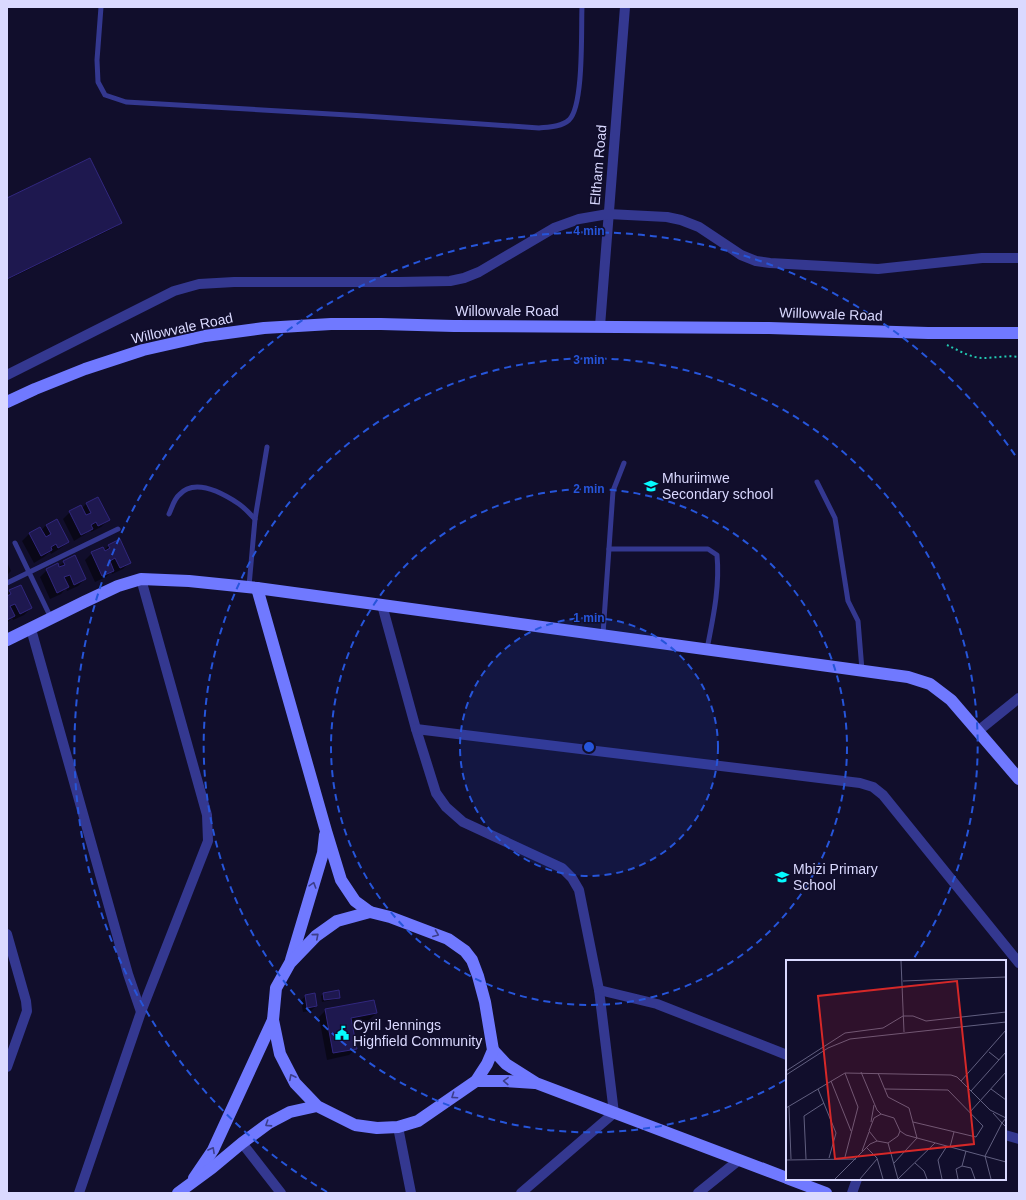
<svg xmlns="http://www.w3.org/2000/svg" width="1026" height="1200" font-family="Helvetica,sans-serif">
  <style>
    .shadow { fill: #0007 }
    .building { fill: #1e184f; stroke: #31277e }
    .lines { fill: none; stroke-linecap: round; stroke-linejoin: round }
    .path { stroke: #22cab2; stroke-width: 2; stroke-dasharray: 2 3; stroke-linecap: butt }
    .lane { stroke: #343890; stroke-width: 5 }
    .street { stroke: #343890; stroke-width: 10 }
    .secondary { stroke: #7079ff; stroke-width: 12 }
    .oneway { stroke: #3c3e8b }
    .ring { fill: none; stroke: #2655da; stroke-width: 2; stroke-dasharray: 7 5 }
    .labels { text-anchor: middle; stroke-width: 3; stroke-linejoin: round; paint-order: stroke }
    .street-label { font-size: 14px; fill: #dad9ff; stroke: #110e2c }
    .poi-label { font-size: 14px; fill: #dad9ff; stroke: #110e2c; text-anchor: start }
    .inset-road { fill: none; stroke: #615f80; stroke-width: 1 }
    .view { fill: #d62828; fill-opacity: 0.15; stroke: #d62828; stroke-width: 2 }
    .inset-edge { fill: none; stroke: #dad9ff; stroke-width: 2 }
    .centre { fill: #2655da; stroke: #110e2c; stroke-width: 2 }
    .ring-label { font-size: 12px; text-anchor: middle; font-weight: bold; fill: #2655da; stroke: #110e2c; stroke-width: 3; stroke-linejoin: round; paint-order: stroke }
  </style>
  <rect width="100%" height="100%" fill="#110e2c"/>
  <g class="shadow">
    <polygon points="7,199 120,223 116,227 7,280"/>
    <polygon points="86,504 108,520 101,527 91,532 90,530 84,535 74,541 63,519 70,512 81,509"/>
    <polygon points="46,525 68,542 61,548 51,554 50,552 44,557 34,563 22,541 29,534 40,529 41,531"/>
    <polygon points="109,545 130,562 123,569 112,574 111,572 106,577 95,582 85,560 92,553 104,551"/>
    <polygon points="7,562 11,571 7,575"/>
    <polygon points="64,562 85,579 78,586 67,591 66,588 61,594 50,599 40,577 47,570 58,567"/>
    <polygon points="10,591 31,608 24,615 13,620 12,618 7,623 7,594"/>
    <polygon points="323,994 339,997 337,999 322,1002 321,996"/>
    <polygon points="306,996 316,1006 311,1011 303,1012 301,1000"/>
    <polygon points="326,1010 376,1013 369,1020 351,1023 356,1048 349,1055 327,1060 319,1017"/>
  </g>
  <g class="building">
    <polygon points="90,158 122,223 7,279 7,198"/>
    <polygon points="98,497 110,520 98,526 96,522 91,525 93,529 81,535 69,511 81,505 86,515 91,513 86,503"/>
    <polygon points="57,519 69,542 58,548 56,544 51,547 52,550 41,556 29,533 40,527 46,537 51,534 46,525"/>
    <polygon points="120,539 131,563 120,568 115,558 110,561 114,571 102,576 91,552 103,547 105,551 110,548 108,545"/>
    <polygon points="75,555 86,579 74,585 70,575 64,577 69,587 57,593 46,569 58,563 59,567 65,565 63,561"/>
    <polygon points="21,585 32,608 20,614 15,604 10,606 15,616 7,620 7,596 11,594 9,590"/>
    <polygon points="339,990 340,998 324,1000 323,993"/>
    <polygon points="315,993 317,1006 307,1008 305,995"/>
    <polygon points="374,1000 377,1013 351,1018 357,1049 333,1053 325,1009"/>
  </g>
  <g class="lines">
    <path class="path" d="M 947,345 C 958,350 971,358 983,358 C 995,358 1007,355 1019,357"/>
    <g class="lane">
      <path d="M 101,7 L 97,60 L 98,82 L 105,95 L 126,102 L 365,116 L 539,128 C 548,127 561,127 569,120 C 584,106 581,29 582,7"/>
      <polyline points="817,482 835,518 848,601 858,621 862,670"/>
      <path d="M 169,514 C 172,508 174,499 179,495 C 195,477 224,494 239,504 C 245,508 250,514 255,519"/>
      <polyline points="15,543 51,618"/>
      <path d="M 609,549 L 708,549 L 717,555 C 720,587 713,618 707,649"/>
      <polyline points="7,583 118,529"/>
      <polyline points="249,586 255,519 267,447"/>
      <polyline points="603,634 613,491 624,463"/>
    </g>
    <g class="street">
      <polyline points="600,326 625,7"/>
      <polyline points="7,375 174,291 199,284 234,282 399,282 450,281 464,278 479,272 554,228 579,219 608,214 667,217 681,220 699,227 741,255 756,261 770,263 878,269 982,258 1019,258"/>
      <polyline points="382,605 416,729 436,793 446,807 463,822 562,868 572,878 579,890 599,990 614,1113 521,1193"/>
      <polyline points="31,629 128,974 141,1012"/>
      <polyline points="416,729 860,783 873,787 883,795 1019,963"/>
      <polyline points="978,731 1019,698"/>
      <polyline points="7,934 26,1001 27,1011 7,1067"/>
      <polyline points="599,990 657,1004 787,1055"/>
      <polyline points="398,1127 411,1193"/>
      <polyline points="1005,1135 1019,1139"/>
      <polyline points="242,1143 281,1193"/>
      <polyline points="79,1193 141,1012 208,841 207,815 141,579"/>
      <polyline points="698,1193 739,1160"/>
      <polyline points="852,1193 857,1179"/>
    </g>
    <g class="secondary">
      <polyline points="7,402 35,389 85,369 143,350 205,336 264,328 331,324 381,324 454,326 769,328 928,333 1019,333"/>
      <polyline points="257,588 326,831 341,880 355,901 370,912"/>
      <polyline points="7,640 84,602 118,586 141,579 189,581 257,588 382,605 908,677 930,684 951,700 1019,779"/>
      <polyline points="291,960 323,853 325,835"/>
      <polyline points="493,1050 506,1064 536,1083 787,1178"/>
      <polyline points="476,1081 506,1081 535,1083"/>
      <polyline points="194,1178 213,1150 273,1020"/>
      <polyline points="789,1179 826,1193"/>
      <polyline points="178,1193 212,1168 242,1143 269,1123 290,1112 317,1106 355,1125 377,1128 398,1127 418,1121 476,1081 487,1064 493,1050 485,1002 478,976 472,960 465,951 448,939 390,917 370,912 337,921 316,936 290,963 276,988 273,1020 280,1054 295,1083 317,1106"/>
    </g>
  </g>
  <defs><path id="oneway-chevron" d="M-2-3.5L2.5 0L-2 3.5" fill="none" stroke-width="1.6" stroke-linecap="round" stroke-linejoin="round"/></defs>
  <g class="oneway">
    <use href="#oneway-chevron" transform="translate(313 885) rotate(-73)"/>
    <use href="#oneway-chevron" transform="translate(436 934) rotate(22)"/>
    <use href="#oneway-chevron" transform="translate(316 936) rotate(-41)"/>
    <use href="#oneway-chevron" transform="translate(292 1077) rotate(-117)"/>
    <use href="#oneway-chevron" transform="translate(506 1081) rotate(-178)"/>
    <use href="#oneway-chevron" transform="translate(454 1096) rotate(146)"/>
    <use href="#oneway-chevron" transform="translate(268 1124) rotate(147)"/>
    <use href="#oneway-chevron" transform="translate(212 1150) rotate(-61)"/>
  </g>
  <circle cx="589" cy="747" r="129" fill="#2655da" fill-opacity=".12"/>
  <g class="ring">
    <circle cx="589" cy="747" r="129"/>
    <circle cx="589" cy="747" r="258"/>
    <path d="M785 1080A387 387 0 1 1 912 961"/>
    <path d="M327 1192A516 516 0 1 1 1017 458"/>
  </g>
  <defs>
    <symbol id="school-bare" viewBox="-9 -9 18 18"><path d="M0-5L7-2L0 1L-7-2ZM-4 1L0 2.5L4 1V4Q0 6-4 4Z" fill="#05fbff" stroke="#110e2c" stroke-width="2.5" paint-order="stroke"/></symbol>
    <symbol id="civic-bare" viewBox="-9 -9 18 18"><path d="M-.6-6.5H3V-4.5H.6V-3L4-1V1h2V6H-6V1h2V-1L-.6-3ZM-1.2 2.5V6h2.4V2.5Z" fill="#05fbff" stroke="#110e2c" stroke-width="2.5" paint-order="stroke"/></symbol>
  </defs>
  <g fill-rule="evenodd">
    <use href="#school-bare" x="641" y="476" width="20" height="20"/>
    <use href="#school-bare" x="772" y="867" width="20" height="20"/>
    <use href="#civic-bare" x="332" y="1023" width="20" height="20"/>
  </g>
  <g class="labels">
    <g class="street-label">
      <text transform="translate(598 165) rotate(-85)" y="5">Eltham Road</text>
      <text x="507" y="316">Willowvale Road</text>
      <text transform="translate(831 314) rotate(2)" y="5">Willowvale Road</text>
      <text transform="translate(182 328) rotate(-12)" y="5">Willowvale Road</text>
    </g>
    <g class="poi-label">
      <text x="662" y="483">Mhuriimwe<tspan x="662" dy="16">Secondary school</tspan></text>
      <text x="793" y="874">Mbizi Primary<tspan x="793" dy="16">School</tspan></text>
      <text x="353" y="1030">Cyril Jennings<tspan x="353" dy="16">Highfield Community</tspan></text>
    </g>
  </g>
  <g transform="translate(786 960)">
    <rect width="220" height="220" fill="#110e2c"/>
    <path class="inset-road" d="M 115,1 L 118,72M 117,21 L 220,17M 203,92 L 213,100M 0,111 L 59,73 L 97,68 L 117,56 L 127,56 L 140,61 L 220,52M 75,112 L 91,150 L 95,154M 59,113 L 72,147 L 59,197M 92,113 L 102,137 L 123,148 L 131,178 L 108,203M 0,115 L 42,88 L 64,79 L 220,62M 45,121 L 65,171M 175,121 L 220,70M 32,129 L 50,173 L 43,198M 99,129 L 162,130 L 197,166 L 190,177 L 127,162M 205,129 L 220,140M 185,131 L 220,92M 3,147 L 5,199M 0,148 L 59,113 L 165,115 L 171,117 L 204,150 L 220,158M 184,152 L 220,112M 220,158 L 216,163 L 220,167M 85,162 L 88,145M 114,171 L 120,175 L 220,202M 102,183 L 112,219M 164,187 L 168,172M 81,188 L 91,198 L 97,219M 76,191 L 83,172M 180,191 L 176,206 L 185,208 L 189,219M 20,199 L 18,156 L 38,143M 0,200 L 70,199M 129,203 L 138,211 L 141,219M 49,219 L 84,184 L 91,181 L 102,183 L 112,176 L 114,171 L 108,158 L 95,154 L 88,158 L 83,171 L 91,181M 74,219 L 91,199M 112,219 L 149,183M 156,219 L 152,200 L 161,186M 172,219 L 170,209 L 176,206M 205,219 L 199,196 L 216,163 L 207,153"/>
    <path class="view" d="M 171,21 L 188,184 L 49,199 L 32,36 Z"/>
    <rect width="220" height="220" class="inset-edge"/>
  </g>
  <circle cx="589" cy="747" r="6" class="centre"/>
  <g class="ring-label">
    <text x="589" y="235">4 min</text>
    <text x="589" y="364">3 min</text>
    <text x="589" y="493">2 min</text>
    <text x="589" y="622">1 min</text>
  </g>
  <rect width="1026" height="1200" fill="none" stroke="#dad9ff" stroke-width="16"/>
</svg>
